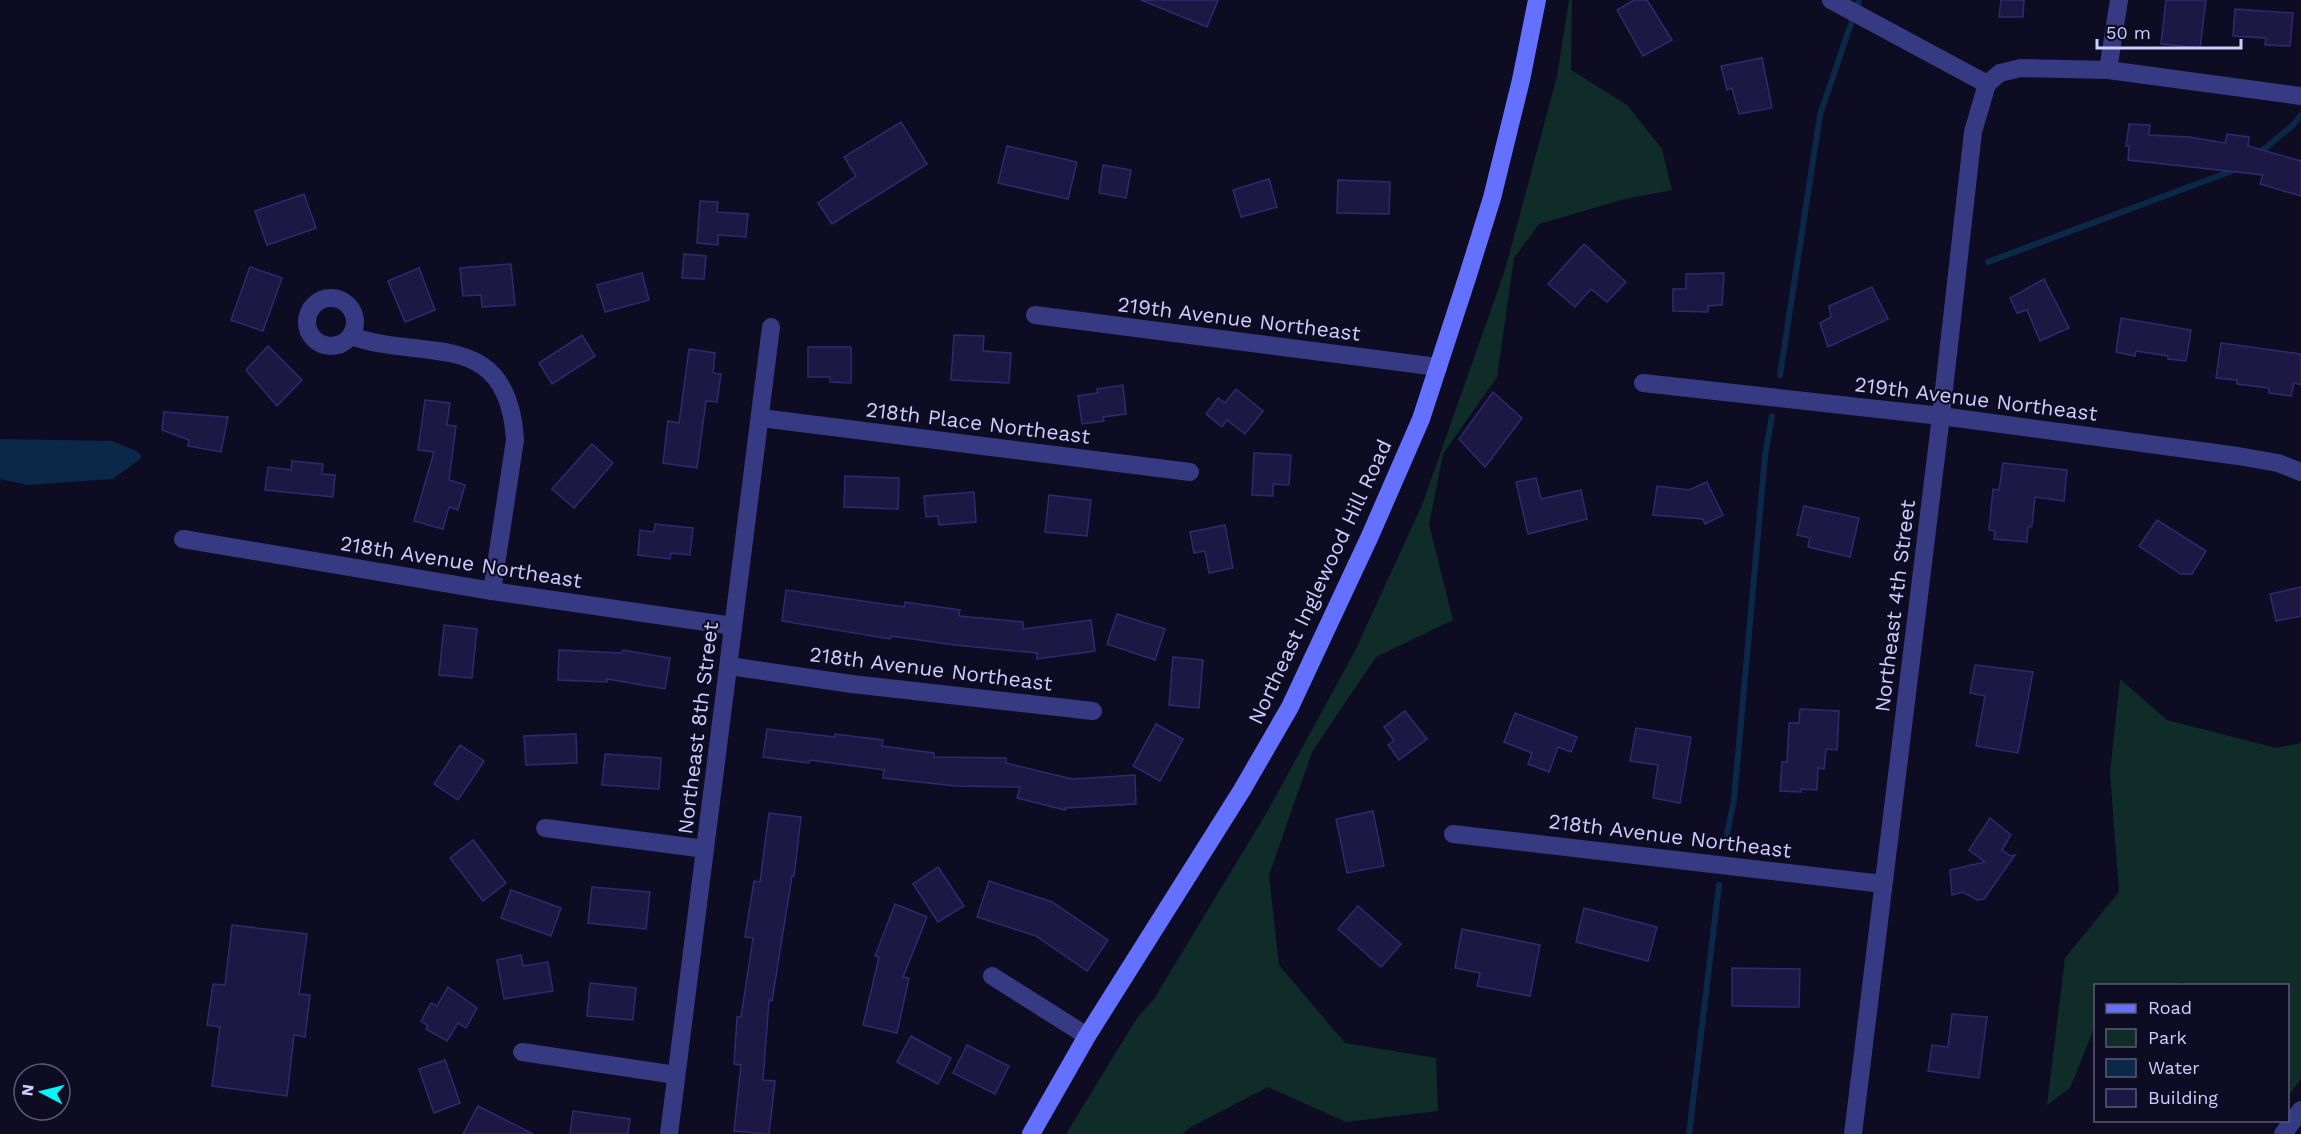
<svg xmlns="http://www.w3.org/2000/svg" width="2301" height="1134" font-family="'Work Sans',sans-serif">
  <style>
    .green { fill: #0f2c28 }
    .water { fill: #0b2848 }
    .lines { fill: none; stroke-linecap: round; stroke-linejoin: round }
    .stream { stroke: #0b2848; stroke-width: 6 }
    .building { fill: #1c1843; stroke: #302970; stroke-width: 1.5 }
    .street { stroke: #363a82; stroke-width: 18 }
    .secondary { stroke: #6470ff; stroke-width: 18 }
    .labels { text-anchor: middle; stroke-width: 4.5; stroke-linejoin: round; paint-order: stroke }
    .street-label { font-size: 21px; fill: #cecdff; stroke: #0e0c22 }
  </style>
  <rect width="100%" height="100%" fill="#0e0c22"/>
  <g class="green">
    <polygon points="1569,0 1572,0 1571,70 1627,105 1662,149 1672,190 1625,199 1539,224 1514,258 1497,377 1443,454 1429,524 1453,620 1376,657 1312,752 1269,875 1279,965 1345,1043 1436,1058 1438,1111 1346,1122 1268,1087 1191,1127 1182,1134 1066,1134 1137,1018 1154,999 1267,812 1355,651 1422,505 1505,270 1557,76"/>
    <polygon points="2120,679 2167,720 2276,748 2301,743 2301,1079 2288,1096 2288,986 2184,986 2182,982 2172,986 2096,986 2095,1026 2070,1088 2047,1105 2065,958 2119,892 2110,773"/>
  </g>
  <polygon class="water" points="0,439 112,441 137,451 141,456 140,459 113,479 28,485 0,479"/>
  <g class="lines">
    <g class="stream">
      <polyline points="2257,155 2293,125 2301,115"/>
      <polyline points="1988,262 2237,169"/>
      <polyline points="1780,375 1820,115 1859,0"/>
      <polyline points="1727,834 1734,800 1765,456 1772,416"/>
      <polyline points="1689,1134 1719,885"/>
    </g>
  </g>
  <g class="building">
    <polygon points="1141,0 1218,0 1207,27"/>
    <polygon points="1634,0 1647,0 1672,40 1643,56 1617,10"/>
    <polygon points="2001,0 2024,0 2023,17 1999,17"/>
    <polygon points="2166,0 2206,0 2200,48 2161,44"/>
    <polygon points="2235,9 2293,13 2290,46 2265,45 2266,38 2233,36"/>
    <polygon points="1762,58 1772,108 1739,114 1732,88 1727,90 1721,66"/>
    <polygon points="901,122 927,164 832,224 818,203 856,176 844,157"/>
    <polygon points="2129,124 2150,125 2149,135 2189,137 2225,143 2227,134 2249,137 2248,146 2301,161 2301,196 2260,184 2263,175 2128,160 2129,146 2126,146"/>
    <polygon points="1007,146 1077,162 1068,199 998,183"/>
    <polygon points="1103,165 1131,170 1126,198 1099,193"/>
    <polygon points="1269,179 1277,207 1241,217 1233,190"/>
    <polygon points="1338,180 1390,182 1389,214 1337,213"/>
    <polygon points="304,194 316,228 267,245 255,211"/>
    <polygon points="700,201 718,202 717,212 748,214 746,237 718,235 718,245 697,243"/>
    <polygon points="1584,244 1626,282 1607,302 1591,289 1575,307 1548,284"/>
    <polygon points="684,254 706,256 704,279 682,278"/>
    <polygon points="511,264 515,305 482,307 481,295 463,296 460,268"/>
    <polygon points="250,267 282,278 263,331 231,320"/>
    <polygon points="419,268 435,310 405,322 388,281"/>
    <polygon points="642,273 649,300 605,312 597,285"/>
    <polygon points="1724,273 1722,305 1708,306 1708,312 1673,311 1673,289 1686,289 1686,274"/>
    <polygon points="2044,279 2069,328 2040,341 2027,310 2017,313 2010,298"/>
    <polygon points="1872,287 1888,319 1828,347 1820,323 1831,317 1829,306"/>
    <polygon points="2121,318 2191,330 2186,361 2168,359 2168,356 2136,351 2135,356 2116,352"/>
    <polygon points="582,335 595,356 552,384 539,363"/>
    <polygon points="954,335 984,336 983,351 1011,353 1009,383 951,380"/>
    <polygon points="2221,343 2301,354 2301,385 2294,383 2291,396 2269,393 2269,388 2237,384 2237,380 2216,378"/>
    <polygon points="268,346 302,380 277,406 246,370"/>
    <polygon points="808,347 851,347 851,383 830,382 830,377 808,377"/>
    <polygon points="689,349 715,353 713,373 721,374 717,402 706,401 697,468 663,463 668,421 679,423"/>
    <polygon points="1123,385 1126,414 1103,417 1104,421 1082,424 1078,396 1098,393 1097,389"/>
    <polygon points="1236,389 1263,411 1245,434 1227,420 1222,427 1206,414 1218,398 1225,403"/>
    <polygon points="1493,392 1522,418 1485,467 1459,439"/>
    <polygon points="425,400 450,403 447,425 456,426 449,480 465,485 458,510 449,507 443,529 414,521 434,452 418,450"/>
    <polygon points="164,412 228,417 221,452 188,446 189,440 162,430"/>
    <polygon points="592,444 613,463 574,508 552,489"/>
    <polygon points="1254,453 1291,455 1289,485 1273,484 1273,496 1252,495"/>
    <polygon points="292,461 323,464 322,474 335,475 333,497 265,490 268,467 291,470"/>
    <polygon points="2003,463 2067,470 2064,501 2035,497 2032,526 2028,528 2027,542 1994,539 1995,531 1989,530 1993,489 1999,490"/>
    <polygon points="845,476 899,478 898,509 844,507"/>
    <polygon points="1536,478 1541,499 1581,490 1587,519 1528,534 1516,482"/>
    <polygon points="1707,482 1723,515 1705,524 1703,519 1653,515 1657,486 1689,490"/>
    <polygon points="974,492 976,522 939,525 938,516 926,517 924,496"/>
    <polygon points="1049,495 1091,500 1087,536 1045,532"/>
    <polygon points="1804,506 1859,518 1850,557 1808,547 1810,538 1797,535"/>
    <polygon points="2157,520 2206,551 2192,574 2181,574 2139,546"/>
    <polygon points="655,524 693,528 690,555 671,553 670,559 638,555 640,530 654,532"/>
    <polygon points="1225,525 1233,568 1209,573 1205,551 1194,553 1190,532"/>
    <polygon points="2301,587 2301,616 2276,621 2270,594"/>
    <polygon points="786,590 904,607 905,602 960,610 959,616 1023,622 1023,629 1091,620 1095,651 1037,659 1037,653 955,645 891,636 890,639 782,621"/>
    <polygon points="1117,614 1165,629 1155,660 1107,644"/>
    <polygon points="444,625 477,629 472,678 439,675"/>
    <polygon points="559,650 622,653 623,650 670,658 665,689 607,679 607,682 558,680"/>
    <polygon points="1173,657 1203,660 1199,708 1169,705"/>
    <polygon points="1975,665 2033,672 2018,753 1976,746 1985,696 1970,693"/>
    <polygon points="1800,709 1839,711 1837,750 1826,749 1824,769 1818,768 1817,790 1801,789 1801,792 1780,791 1782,762 1787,762 1789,723 1799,723"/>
    <polygon points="1405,711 1427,739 1399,760 1388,745 1394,741 1384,727"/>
    <polygon points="1515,713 1577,737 1571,752 1558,747 1549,772 1528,764 1532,753 1504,742"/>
    <polygon points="1156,724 1183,739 1160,781 1133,766"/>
    <polygon points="1636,728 1691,737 1680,803 1653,798 1658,765 1630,761"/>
    <polygon points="767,729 835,737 835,734 883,740 882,746 934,753 934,757 1006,758 1006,763 1072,779 1135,775 1136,804 1065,808 1065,810 1017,798 1020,787 956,786 883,778 884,770 810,760 809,763 763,757"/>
    <polygon points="576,734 577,763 526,765 524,736"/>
    <polygon points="460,745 484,761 458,800 434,784"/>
    <polygon points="605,754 661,758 659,789 602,785"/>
    <polygon points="1373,811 1384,866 1347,873 1336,819"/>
    <polygon points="769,813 801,817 794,876 792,876 772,1001 769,1000 763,1080 775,1081 769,1134 766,1134 734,1131 741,1065 734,1064 737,1017 741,1017 753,938 745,937 754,881 760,882"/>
    <polygon points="1990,818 2011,835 2002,850 2011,856 2015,855 1984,899 1977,900 1963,892 1952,895 1950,870 1985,862 1969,850"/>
    <polygon points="473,840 506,883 483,901 450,858"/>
    <polygon points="938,867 964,906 938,922 913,884"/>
    <polygon points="989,881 1052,902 1108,940 1087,971 1036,936 977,917"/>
    <polygon points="592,887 650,892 646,929 588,923"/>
    <polygon points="511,890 561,908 551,936 501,918"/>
    <polygon points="895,904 927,917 903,977 909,978 897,1033 863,1025 879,957 875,956"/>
    <polygon points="1358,906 1401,944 1381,967 1338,929"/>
    <polygon points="1584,908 1657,927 1648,961 1576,942"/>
    <polygon points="232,925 307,934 299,994 310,995 305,1037 294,1035 287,1096 212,1086 220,1027 207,1025 213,984 225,985"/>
    <polygon points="1462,929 1540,945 1530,996 1477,986 1480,973 1455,968"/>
    <polygon points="521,955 523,966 548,962 553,991 504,999 497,960"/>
    <polygon points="1732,968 1800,969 1799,1007 1732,1006"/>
    <polygon points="590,983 636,988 633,1020 587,1016"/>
    <polygon points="448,987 477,1008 466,1028 458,1023 447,1041 426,1029 428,1026 421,1021 431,1003 437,1006"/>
    <polygon points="1952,1014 1987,1017 1979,1078 1928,1071 1932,1045 1948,1047"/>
    <polygon points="911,1036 951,1058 938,1084 897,1062"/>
    <polygon points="967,1045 1009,1066 995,1094 953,1073"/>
    <polygon points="445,1060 460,1103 434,1113 419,1069"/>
    <polygon points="478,1106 533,1134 463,1134"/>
    <polygon points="573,1111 630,1119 628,1134 570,1134"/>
  </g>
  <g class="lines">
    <g class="street">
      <polyline points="1831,0 1987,84 2000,73 2021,68 2108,70 2301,96"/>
      <polyline points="2108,70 2119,0"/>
      <circle cx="331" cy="322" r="24"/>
      <polyline points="1035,315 1438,367"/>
      <path d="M 351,336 C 424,362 508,326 515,440 L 492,591"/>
      <polyline points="1643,383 1941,416 2238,456 2278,463 2301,472"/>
      <polyline points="761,418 1190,472"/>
      <polyline points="183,539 492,591 733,626"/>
      <polyline points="729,666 852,684 1093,711"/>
      <polyline points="545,828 705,849"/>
      <polyline points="1453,834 1883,884"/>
      <polyline points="992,976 1087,1036"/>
      <polyline points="522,1052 676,1075"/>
      <polyline points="669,1134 771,327"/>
      <polyline points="1853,1134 1941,416 1973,132 1987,84"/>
      <polyline points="2283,1134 2301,1110"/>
    </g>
    <polyline class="secondary" points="1031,1134 1087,1036 1242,790 1290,707 1370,536 1421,419 1468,275 1492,198 1521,80 1537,0"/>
  </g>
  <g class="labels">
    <g class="street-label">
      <text transform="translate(1239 319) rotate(7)" y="7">219th Avenue Northeast</text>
      <text transform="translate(1976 399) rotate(7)" y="7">219th Avenue Northeast</text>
      <text transform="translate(978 423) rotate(7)" y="7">218th Place Northeast</text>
      <text transform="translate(461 562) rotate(9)" y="7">218th Avenue Northeast</text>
      <text transform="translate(1320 582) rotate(-65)" y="7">Northeast Inglewood Hill Road</text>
      <text transform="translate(1895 606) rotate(-83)" y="7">Northeast 4th Street</text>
      <text transform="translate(931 669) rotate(7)" y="7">218th Avenue Northeast</text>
      <text transform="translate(698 728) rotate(-83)" y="7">Northeast 8th Street</text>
      <text transform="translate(1670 836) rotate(7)" y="7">218th Avenue Northeast</text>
    </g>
  </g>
  <rect x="2094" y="984" width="195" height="138" fill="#0e0c22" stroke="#5b597a" stroke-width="1.5"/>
  <rect x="2106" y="1004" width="30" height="9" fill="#6470ff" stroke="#5b597a" stroke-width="1.5"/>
  <text x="2148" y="1014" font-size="18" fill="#cecdff">Road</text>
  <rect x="2106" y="1029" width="30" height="18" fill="#0f2c28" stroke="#5b597a" stroke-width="1.5"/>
  <text x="2148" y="1044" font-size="18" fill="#cecdff">Park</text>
  <rect x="2106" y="1059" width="30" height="18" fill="#0b2848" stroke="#5b597a" stroke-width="1.5"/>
  <text x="2148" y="1074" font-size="18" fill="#cecdff">Water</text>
  <rect x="2106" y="1089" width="30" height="18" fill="#1c1843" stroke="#5b597a" stroke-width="1.5"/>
  <text x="2148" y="1104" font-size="18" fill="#cecdff">Building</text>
  <g transform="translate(42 1092) rotate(277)"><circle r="28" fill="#0e0c22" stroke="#5b597a" stroke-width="1.5"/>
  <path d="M0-4.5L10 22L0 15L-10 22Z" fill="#00f8f8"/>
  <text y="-9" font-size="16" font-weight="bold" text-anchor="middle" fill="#cecdff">N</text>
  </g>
  <path d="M2097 39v9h144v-9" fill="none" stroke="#cecdff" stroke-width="3"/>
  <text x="2106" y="39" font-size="18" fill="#cecdff" stroke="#0e0c22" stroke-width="4.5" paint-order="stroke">50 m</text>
</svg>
